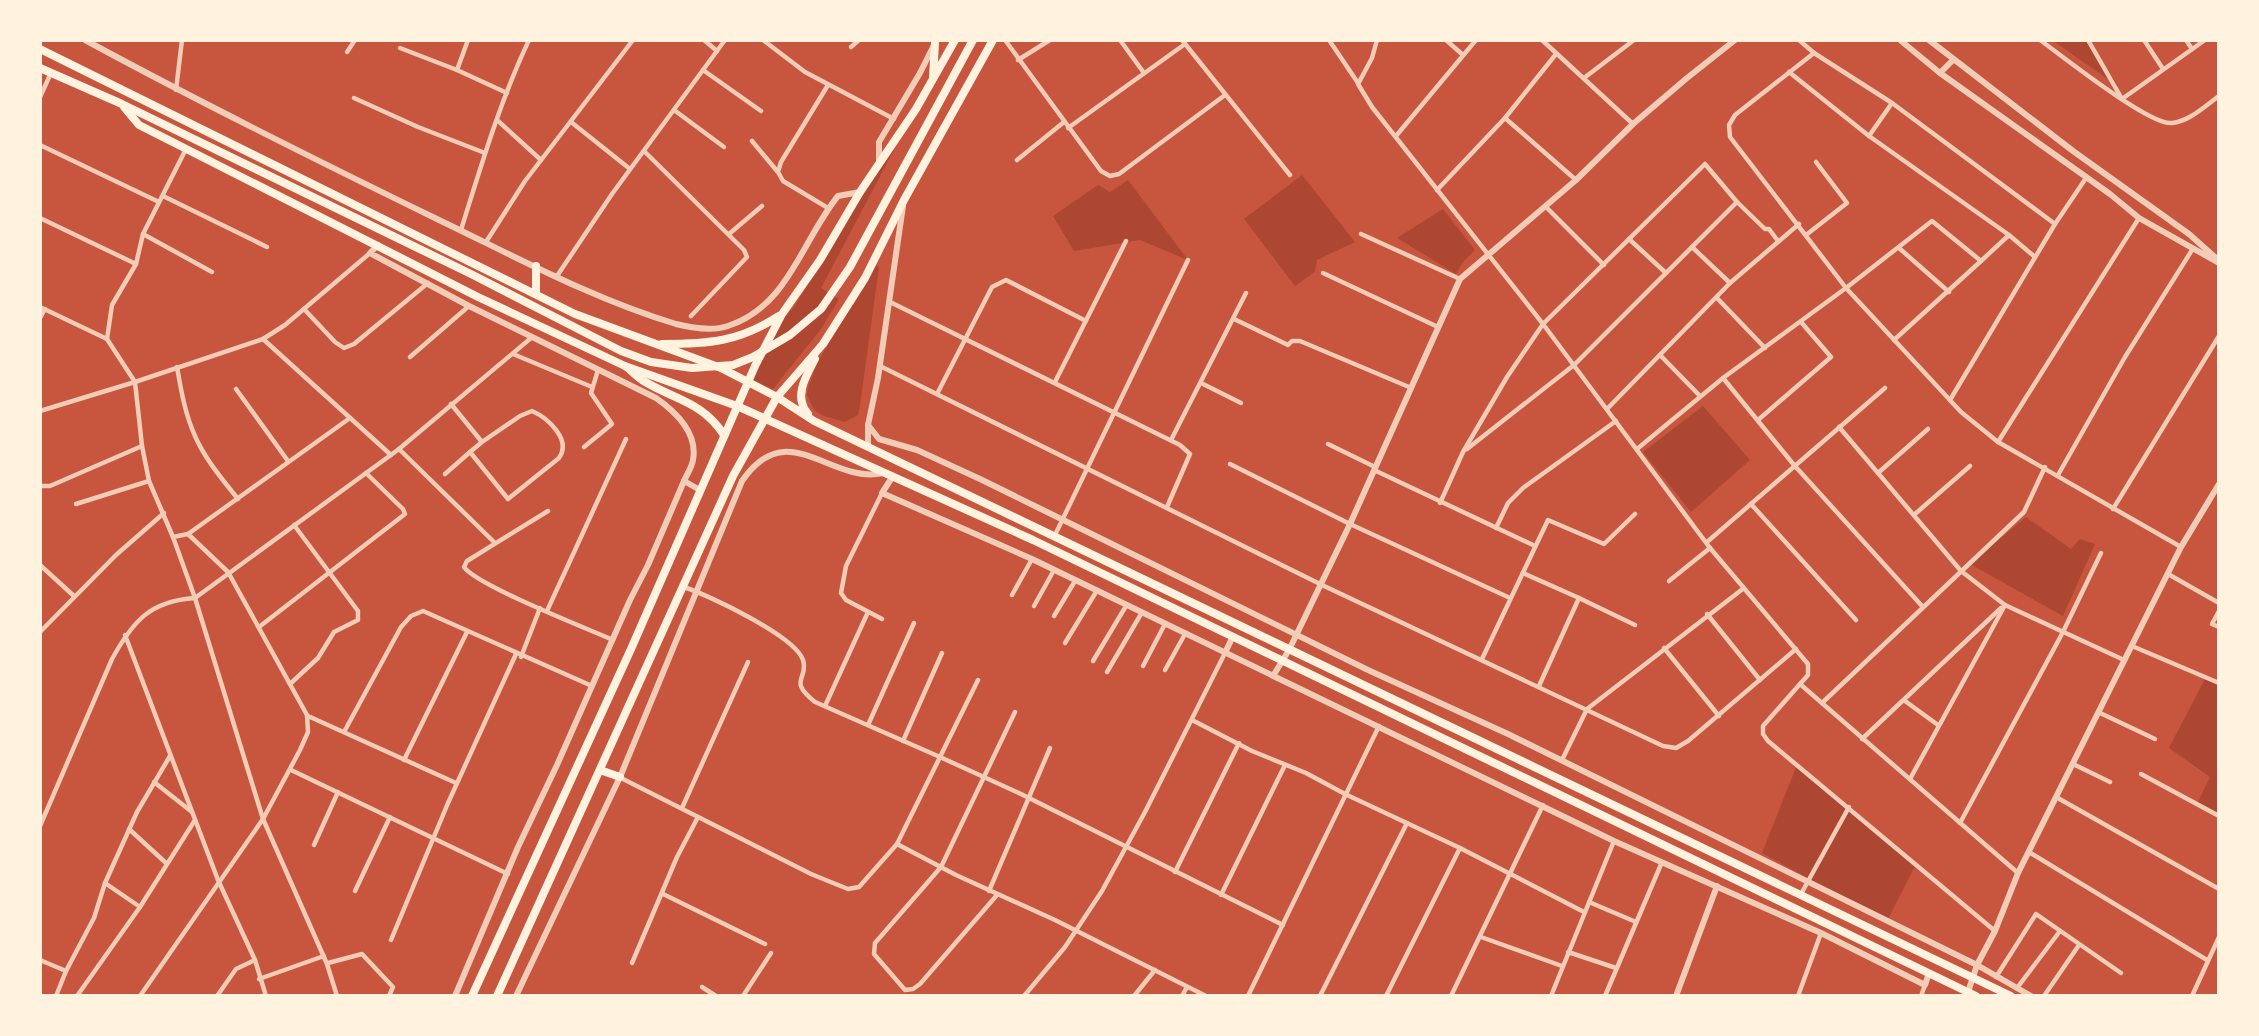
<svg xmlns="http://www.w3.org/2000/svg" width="2259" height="1036" font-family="Literata,serif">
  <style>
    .green { fill: #ae4732 }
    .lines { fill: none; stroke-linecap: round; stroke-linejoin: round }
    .minor { stroke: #f1ccb7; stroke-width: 4.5 }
    .tertiary { stroke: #f1ccb7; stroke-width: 6 }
    .trunk { stroke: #fff3e0; stroke-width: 8 }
  </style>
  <rect width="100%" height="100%" fill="#c8553d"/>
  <g class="green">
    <polygon points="2052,40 2088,40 2119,87"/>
    <polygon points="914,112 821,288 839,299 821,329 773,389 755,382 754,380 774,330 794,307"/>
    <polygon points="1302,175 1355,242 1317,260 1315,272 1295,286 1244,219"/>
    <polygon points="1128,180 1188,260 1140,240 1074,251 1053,216 1098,185 1110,192"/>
    <polygon points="1443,209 1475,250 1463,262 1456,274 1397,238"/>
    <polygon points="876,265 879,267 860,405 858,415 845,422 824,416 814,410 807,395 809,385 817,363"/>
    <polygon points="1703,406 1750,460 1691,512 1643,452"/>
    <polygon points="2026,517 2071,549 2080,539 2095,544 2063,616 1970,564"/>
    <polygon points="2206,677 2219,684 2219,816 2197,804 2210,777 2169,748"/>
    <polygon points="1797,765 1916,864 1887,921 1762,853"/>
  </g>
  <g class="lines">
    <g class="minor">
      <polyline points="468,40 457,70 507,93"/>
      <polyline points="704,40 717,51"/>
      <polyline points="763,40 805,72 894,119"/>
      <polyline points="1005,40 1101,171 1110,176 1119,174 1225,95"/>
      <polyline points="1120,40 1144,73"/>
      <polyline points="1182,40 1290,175"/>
      <polyline points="1329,40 1358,83"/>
      <polyline points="1377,40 1372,58 1358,84 1372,107 1543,324 1710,548 1808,664 1808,675 1800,684 2018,873"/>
      <polyline points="1446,40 1463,55"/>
      <polyline points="1542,40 1633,124"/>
      <polyline points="1799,40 1814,53 1892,103 2055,224"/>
      <path d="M 2040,40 C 2062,56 2150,126 2172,123 C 2190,121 2205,106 2219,96"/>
      <polyline points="2088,40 2122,99 2205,40"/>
      <polyline points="2144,40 2163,69"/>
      <polyline points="2186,40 2192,49"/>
      <polyline points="851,47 859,40"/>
      <polyline points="400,48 457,70"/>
      <polyline points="347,52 355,40"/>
      <polyline points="1814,53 1735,115 1729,125 1730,137 1846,288 1961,412 1998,442 2181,547"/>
      <polyline points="1018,60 1050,40"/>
      <polyline points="703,70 761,111"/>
      <polyline points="1789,72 1869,136"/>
      <polyline points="1584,78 1634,40"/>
      <polyline points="176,90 182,40"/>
      <polyline points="40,97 51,73"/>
      <polyline points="354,98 418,127 485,153"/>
      <polyline points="1892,103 1869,136 2009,235"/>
      <polyline points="674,110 724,147"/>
      <polyline points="1505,118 1576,180"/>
      <polyline points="497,120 541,160"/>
      <polyline points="571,122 630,169"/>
      <polyline points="1068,128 1185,44"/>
      <polyline points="1396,136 1476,40"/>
      <polyline points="752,141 777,171"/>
      <polyline points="40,145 159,202"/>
      <polyline points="186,149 143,234 136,264 112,305 107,339 135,382 142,446 149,481 173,537 195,598 263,819 327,964 337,996"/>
      <polyline points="644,151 744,250 747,257 691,316"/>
      <polyline points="1017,160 1064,122"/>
      <polyline points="1437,190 1505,118 1556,54"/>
      <polyline points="163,196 267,247"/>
      <polyline points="1545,206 1604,265"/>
      <polyline points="828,208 783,181 778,172 781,162 828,85"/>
      <polyline points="40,218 136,264"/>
      <path d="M 461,230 C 481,166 500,101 529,40"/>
      <polyline points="143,234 212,272"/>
      <polyline points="729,234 762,206"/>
      <polyline points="1361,234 1460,279"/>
      <polyline points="1806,235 1847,203 1816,162"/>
      <polyline points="1629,239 1666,273"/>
      <polyline points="486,242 525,181 633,40"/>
      <polyline points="1899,248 1949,292"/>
      <polyline points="1323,273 1438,327"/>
      <polyline points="557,276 612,194 725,40"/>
      <polyline points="1730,283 1799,224"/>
      <polyline points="1717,298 1765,348"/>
      <polyline points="890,302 1180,445 1190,454 1167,507"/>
      <polyline points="40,307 107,339"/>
      <polyline points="304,309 335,342 344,348 354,344 428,283"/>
      <polyline points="40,318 45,309"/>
      <polyline points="1234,319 1288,345 1292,341 1300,341 1409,387"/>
      <polyline points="263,339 391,455"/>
      <polyline points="1894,340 1981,261"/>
      <polyline points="513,354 592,387"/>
      <polyline points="1660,355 1700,396"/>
      <polyline points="410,357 469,306"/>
      <polyline points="880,366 1322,585 1663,746 1676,748 1688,741 1796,649"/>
      <path d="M 177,367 C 181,390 185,414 195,436 C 205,459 222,479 238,499"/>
      <polyline points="1723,378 1794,465 1922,606"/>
      <polyline points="1055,382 1126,241"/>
      <polyline points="1201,383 1241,403"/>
      <polyline points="236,389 288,461"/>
      <polyline points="937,394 992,287 1006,280 1086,321"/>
      <polyline points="1950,400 2055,224 2086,178"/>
      <path d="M 451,404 L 482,442 L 520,416 L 532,411 C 548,418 572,440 559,458 L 508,499 L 470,452 L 482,442"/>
      <polyline points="1607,409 1730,283 1692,247"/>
      <polyline points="40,411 135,382 263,339 285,325 370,253"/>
      <polyline points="1758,420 1831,357 1801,322"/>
      <polyline points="1839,427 1961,571 2005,605 2124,660"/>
      <polyline points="1171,440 1246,293"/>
      <polyline points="1998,442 2139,218"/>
      <polyline points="1328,444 1375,467"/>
      <polyline points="584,447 612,424 591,393 598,370"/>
      <polyline points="399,449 495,543"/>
      <polyline points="1467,449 1574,365 1737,202"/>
      <polyline points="1637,449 1723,378 1846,288 1932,221 1981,261 2009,235 2035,257"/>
      <polyline points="1230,464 1350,524 1510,598"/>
      <polyline points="1374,470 1535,546"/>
      <polyline points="1878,473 1928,429"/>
      <polyline points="445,474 470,452"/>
      <polyline points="2058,475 2125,357 2192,250"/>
      <polyline points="40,486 50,486 142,446"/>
      <polyline points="1440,503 1463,452 1507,377 1543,324 1705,164 1737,202 1765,229 1769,229 1778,241"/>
      <polyline points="76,504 149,481"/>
      <polyline points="1751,504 1856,620"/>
      <polyline points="2113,509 2219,336"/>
      <path d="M 548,511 L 467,561 L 464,567 C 476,585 586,628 613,640"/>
      <polyline points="1915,514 1970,466"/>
      <polyline points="1496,528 1508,503 1523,488 1616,421"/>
      <polyline points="1055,535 1188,260"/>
      <polyline points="173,537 188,534 350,418"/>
      <polyline points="1707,542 1885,388"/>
      <polyline points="40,565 74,596"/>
      <polyline points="1523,573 1579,598 1539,686"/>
      <polyline points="2168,574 2219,603"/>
      <polyline points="1669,581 1710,548"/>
      <path d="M 684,587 C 708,595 795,636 803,660 C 809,680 787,679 815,702 L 940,757 L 897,844"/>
      <polyline points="1012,595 1032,559"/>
      <polyline points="1579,598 1635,625"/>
      <polyline points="1034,606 1054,570"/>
      <polyline points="547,611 626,439"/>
      <polyline points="2219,611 2212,624 2219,627"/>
      <polyline points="1707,614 1760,680"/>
      <polyline points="1054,616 1075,581"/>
      <polyline points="882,619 846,600 841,593 846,566 882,493"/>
      <polyline points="259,627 405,514 403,509 366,473"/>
      <polyline points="40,632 116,555 164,513"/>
      <polyline points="125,635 218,880 255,960 266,996"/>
      <polyline points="1065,643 1096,592"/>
      <polyline points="2132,646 2219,683"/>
      <polyline points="1664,648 1719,716"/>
      <polyline points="521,657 540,608"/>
      <polyline points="1482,659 1548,520 1604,544 1635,514"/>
      <polyline points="1093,661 1126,606"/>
      <polyline points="1143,666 1165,624"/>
      <polyline points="1165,670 1185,634"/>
      <polyline points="1107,672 1141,614"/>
      <polyline points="978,680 940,757 1021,794 1283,925"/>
      <polyline points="290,684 318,658 334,632 358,620 358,611 294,525"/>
      <polyline points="1800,684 1763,726 1763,734 1768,741 1995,931"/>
      <polyline points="1905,701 1938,725"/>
      <polyline points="1822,703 2024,512 2045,467"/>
      <polyline points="825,706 868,612"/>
      <polyline points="2098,712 2155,739"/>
      <polyline points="308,716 456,783"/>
      <polyline points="1192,720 1252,751 1306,773 1345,794 1460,848 1584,912"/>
      <polyline points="868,725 914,623"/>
      <polyline points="344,732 401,627 411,616 423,611 592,686"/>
      <polyline points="1862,739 2001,608"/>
      <polyline points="903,741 942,653"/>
      <polyline points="404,760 467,632"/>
      <polyline points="1562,760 1587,709 1744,588"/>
      <polyline points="2073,764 2110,782"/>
      <polyline points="291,770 508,874"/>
      <polyline points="2141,774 2219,816"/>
      <polyline points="621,778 811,874 848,889 859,887 897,844 956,875 1055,920 1206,996"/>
      <polyline points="1910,779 2005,605"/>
      <polyline points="154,782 192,812"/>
      <polyline points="2056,797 2219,889"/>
      <polyline points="682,808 748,662"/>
      <polyline points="1960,823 2063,632 2101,553"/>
      <path d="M 40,826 L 112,659 C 133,621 150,601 195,598 L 399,449 L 531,338"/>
      <polyline points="129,829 166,863"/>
      <polyline points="314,845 338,792"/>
      <polyline points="2029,852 2207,960"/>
      <polyline points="1175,872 1239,743"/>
      <polyline points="105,883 140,907"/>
      <polyline points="355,891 390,817"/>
      <polyline points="989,891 1050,748"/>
      <polyline points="663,894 765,944"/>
      <polyline points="1801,894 1849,807"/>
      <polyline points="997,895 920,984 913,989 905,990 874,954 875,943 941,867 1015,712"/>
      <polyline points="1221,895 1285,765"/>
      <polyline points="1589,902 1636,922"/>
      <polyline points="1481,937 1562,966"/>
      <polyline points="391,940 448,803 516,654"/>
      <polyline points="1568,952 1616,968"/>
      <polyline points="40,960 66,971 94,918 105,883 137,812 170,756"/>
      <polyline points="328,963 362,954 393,987 389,996"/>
      <polyline points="632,963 677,857 698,817"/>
      <polyline points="1996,977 2036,914 2121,973"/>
      <polyline points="259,979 324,956"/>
      <polyline points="702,987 716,996"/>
      <polyline points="2017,988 2060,931"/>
      <polyline points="56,996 66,971"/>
      <polyline points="77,996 140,907 195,820"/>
      <polyline points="140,996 263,819 300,750 308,732 307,715 228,572 188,534"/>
      <polyline points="217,996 236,969 255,960"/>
      <polyline points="743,996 771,953"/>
      <polyline points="1024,996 1065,947 1102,891 1145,812 1225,653"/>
      <polyline points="1134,996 1155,970"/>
      <polyline points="1182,996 1187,987"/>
      <polyline points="1248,996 1379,726"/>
      <polyline points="1320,996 1407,823"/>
      <polyline points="1386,996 1460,848"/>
      <polyline points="1451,996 1543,805"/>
      <polyline points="1551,996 1614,841"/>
      <polyline points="1605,996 1662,862"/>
      <polyline points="1798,996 1821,933"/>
      <polyline points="1921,996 1925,985"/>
      <polyline points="2044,996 2079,945"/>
      <polyline points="2192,996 2219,937"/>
    </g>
    <g class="tertiary">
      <path d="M 85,40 C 201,103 320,162 439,220 C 516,257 593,299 676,324 C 692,328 713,331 728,326 C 788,307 802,240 838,196 L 860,192"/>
      <polyline points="1900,40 1940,73 2110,194 2139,218 2219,263"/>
      <polyline points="1929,40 2073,151 2189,234 2217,259"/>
      <polyline points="1940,73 1953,60"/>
      <polyline points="879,163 879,142 920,73 934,45"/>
      <path d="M 378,245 L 370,253 L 469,306 L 656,398 C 676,412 698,433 693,460 C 692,467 687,474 684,481 L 700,490"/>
      <polyline points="868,425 879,439 917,450 980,479 1368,670 1508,734 1977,965 2031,996"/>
      <polyline points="868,446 868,425 878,378 903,206"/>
      <polyline points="893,476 882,493 1032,559 1614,841 1821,933 1925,985 1929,973"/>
      <polyline points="1225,653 1233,636"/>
      <polyline points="1273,676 1289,650 1350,524 1460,279 1576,180 1633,124 1687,78 1735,40"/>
      <polyline points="1968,992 1977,965 1995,931 2018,873 2181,547 2219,484"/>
      <polyline points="455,996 518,847 557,765 630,600 648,565 684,481"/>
      <path d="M 516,996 L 620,777 L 742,481 C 788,414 830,485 883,473"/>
      <polyline points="1676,996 1717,886"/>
    </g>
    <g class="trunk">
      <polyline points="40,49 575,314 721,368 777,397 814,421 2011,996"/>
      <polyline points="40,68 122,104 471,274 621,351 651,362 692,368 733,365 753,357 790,335 821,309 850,267 973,40"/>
      <polyline points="933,77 935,43"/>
      <path d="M 124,107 L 139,125 L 478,297 L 625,366 C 631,370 636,376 642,380 C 674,400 702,401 724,435"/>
      <polyline points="536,266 536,294"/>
      <path d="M 662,344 C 709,344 738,342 779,316"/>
      <polyline points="625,366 737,406 1033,540 1976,996"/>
      <path d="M 808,414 C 793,397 806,376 815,359"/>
      <polyline points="600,770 620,777"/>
      <polyline points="472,996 631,649 755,366 782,314 820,260 860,192 916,109 955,40"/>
      <polyline points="497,996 733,476 777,397 823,344 865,278 904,200 993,40"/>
    </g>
  </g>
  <rect width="2259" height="1036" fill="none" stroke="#fff3e0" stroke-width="84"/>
</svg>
